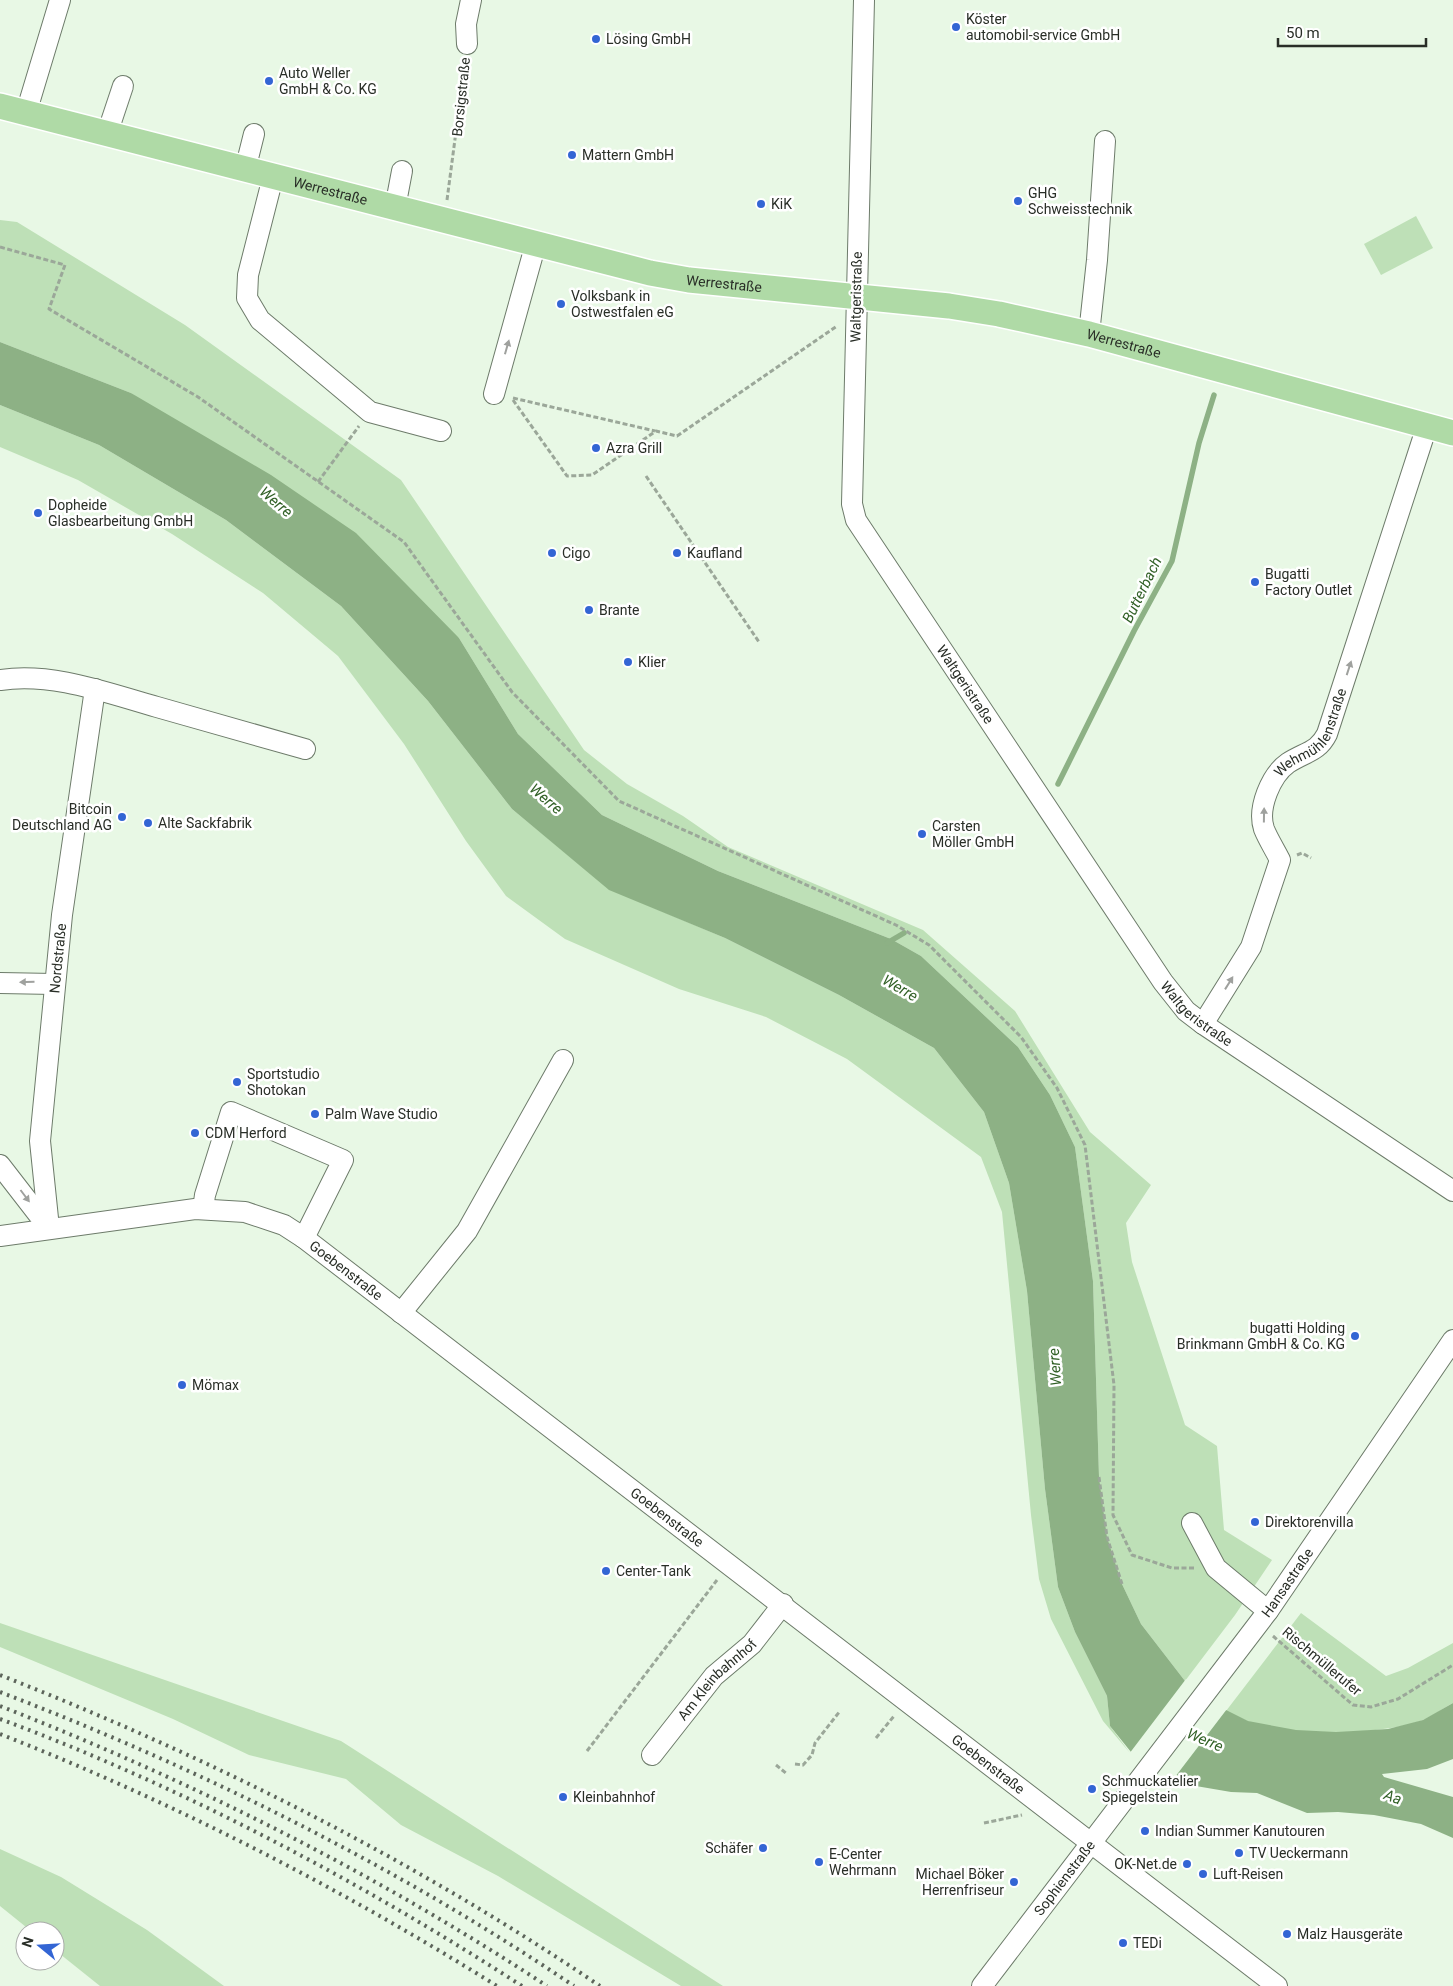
<svg xmlns="http://www.w3.org/2000/svg" width="1453" height="1986" font-family="Roboto,sans-serif">
  <style>
    .green { fill: #bee0b7 }
    .water { fill: #8db185 }
    .pier { fill: #e8f8e5 }
    .lines { fill: none; stroke-linecap: round; stroke-linejoin: round }
    .stream { stroke: #8db185; stroke-width: 5.5 }
    .minor-casing { stroke: #6d7b6a; stroke-width: 22 }
    .major-casing { stroke: #fff; stroke-width: 28 }
    .path { stroke: #9ba799; stroke-width: 3; stroke-dasharray: 5 2.5; stroke-linecap: butt }
    .minor { stroke: #fff; stroke-width: 20 }
    .major { stroke: #afdaa6; stroke-width: 25 }
    .rail { stroke: #5c645a; stroke-width: 4; stroke-dasharray: 2.5 5; stroke-linecap: butt }
    .oneway { fill: #9fa19e }
    .poi-dot { fill: #3365d4; stroke: #fff; stroke-width: 2 }
    .labels { text-anchor: middle; stroke-width: 5; stroke-linejoin: round; paint-order: stroke }
    .poi-label { font-size: 14px; fill: #292e27; stroke: #fff; text-anchor: start }
    .street-label { font-size: 14px; fill: #292e27; stroke: #fff }
    .water-label { font-size: 15px; font-style: italic; fill: #326127; stroke: #fff }
  </style>
  <rect width="100%" height="100%" fill="#e8f8e5"/>
  <g class="green">
    <polygon points="1416,216 1433,248 1381,275 1364,244"/>
    <polygon points="0,220 17,222 185,325 401,480 584,750 627,784 683,816 728,847 923,930 1015,1011 1090,1132 1151,1185 1126,1223 1132,1262 1185,1425 1217,1446 1224,1530 1272,1560 1235,1615 1185,1681 1141,1624 1122,1584 1107,1537 1099,1477 1093,1281 1075,1147 1050,1095 1018,1047 921,956 891,939 718,871 602,815 518,734 459,638 131,393 0,342"/>
    <polygon points="0,405 99,445 226,520 341,606 428,701 512,809 609,889 725,938 839,995 934,1048 984,1112 1009,1183 1027,1291 1045,1489 1058,1587 1075,1632 1107,1696 1110,1726 1130,1753 1103,1721 1051,1619 1039,1579 1031,1515 1002,1212 981,1157 847,1059 766,1017 679,989 565,939 506,896 466,841 404,744 338,656 263,593 172,534 78,480 0,447"/>
    <path d="M 1301,1613 L 1386,1676 L 1408,1668 L 1453,1643 L 1453,1703 C 1443,1708 1433,1716 1423,1720 C 1381,1736 1289,1736 1247,1721 C 1240,1718 1233,1714 1226,1711 Z"/>
    <polygon points="0,1623 341,1741 723,1986 681,1986 498,1876 401,1825 346,1779 249,1755 173,1719 0,1647"/>
    <polygon points="0,1849 61,1877 147,1930 224,1986 100,1986 55,1950 55,1931 31,1931 0,1906"/>
  </g>
  <polygon class="water" points="0,342 131,393 271,475 356,533 459,638 518,734 602,815 718,871 891,939 921,956 1018,1047 1050,1095 1075,1147 1093,1281 1099,1477 1107,1537 1122,1584 1141,1624 1185,1681 1208,1701 1248,1721 1296,1730 1336,1732 1388,1729 1423,1720 1453,1703 1453,1759 1427,1769 1382,1774 1384,1777 1453,1797 1453,1838 1421,1824 1374,1815 1338,1812 1307,1813 1257,1793 1231,1792 1190,1785 1177,1775 1131,1752 1110,1726 1107,1696 1075,1632 1058,1587 1045,1489 1027,1291 1009,1183 984,1112 934,1048 839,995 725,938 609,890 512,809 428,701 341,606 226,520 99,445 0,405"/>
  <polygon class="pier" points="1186,1679 1210,1699 1227,1709 1175,1777 1129,1754"/>
  <g class="lines">
    <g class="stream">
      <polyline points="1058,784 1134,631 1172,561 1199,443 1214,395"/>
      <polyline points="887,943 904,933"/>
    </g>
    <defs>
      <g id="minor">
        <path id="s1" d="M 864,0 L 852,504 L 856,520 L 1163,982 L 1186,1011 L 1203,1024 L 1453,1191"/>
        <polyline points="467,44 466,24 471,0"/>
        <polyline points="26,113 60,0"/>
        <polyline points="107,134 123,86"/>
        <polyline points="245,170 254,134"/>
        <polyline points="273,177 248,275 247,298 260,320 370,412 441,431"/>
        <polyline points="395,208 402,171"/>
        <polyline points="1089,334 1097,260 1105,141"/>
        <polyline points="494,394 536,243"/>
        <path d="M 0,680 C 53,672 107,693 157,707 C 207,721 256,735 305,749"/>
        <polyline points="0,983 54,984"/>
        <path id="s2" d="M 1203,1024 L 1251,947 L 1280,860 C 1275,850 1268,839 1264,829 C 1257,808 1271,775 1288,763 C 1305,752 1318,752 1327,734 L 1427,426"/>
        <polyline points="0,1165 48,1227"/>
        <polyline points="203,1209 205,1195 231,1112 343,1160 304,1238"/>
        <path id="s3" d="M 49,1228 L 40,1141 L 62,915 L 95,689"/>
        <path id="s4" d="M 0,1236 L 195,1209 L 245,1212 L 284,1225 L 304,1238 L 1277,1986"/>
        <polyline points="401,1313 467,1231 563,1060"/>
        <polyline points="1192,1523 1216,1568 1268,1611"/>
        <path id="s5" d="M 652,1755 L 714,1676 L 752,1644 L 783,1604"/>
        <path id="s6" d="M 982,1986 L 1268,1611 L 1453,1340"/>
      </g>
      <g id="major">
        <path id="s7" d="M 0,106 L 650,273 L 689,280 L 949,306 L 999,314 L 1089,334 L 1453,433"/>
      </g>
    </defs>
    <use href="#minor" class="minor-casing"/>
    <use href="#major" class="major-casing"/>
    <g class="path">
      <polyline points="447,200 465,63"/>
      <polyline points="0,247 65,265 49,309 198,397 404,542 512,692 619,801 896,925 929,945 1021,1037 1057,1088 1085,1145 1114,1385 1113,1515 1132,1555 1172,1568 1195,1568"/>
      <polyline points="513,398 655,431"/>
      <polyline points="513,400 567,476 592,475 656,431 677,436 837,326"/>
      <polyline points="646,476 759,642"/>
      <polyline points="318,482 359,426"/>
      <polyline points="1297,855 1302,853 1311,858"/>
      <polyline points="1099,1477 1107,1537 1122,1584"/>
      <polyline points="1273,1636 1353,1705 1371,1707 1398,1699 1453,1665"/>
      <polyline points="876,1738 894,1716"/>
      <polyline points="587,1751 717,1580"/>
      <polyline points="795,1764 803,1765 812,1755 815,1743 840,1711"/>
      <polyline points="776,1765 787,1774"/>
      <polyline points="984,1823 1022,1815"/>
    </g>
    <use href="#minor" class="minor"/>
    <use href="#major" class="major"/>
    <g class="rail">
      <path d="M 0,1675 C 211,1758 413,1859 600,1986"/>
      <path d="M 0,1692 C 201,1769 395,1865 574,1986"/>
      <path d="M 0,1706 C 192,1781 375,1873 547,1986"/>
      <path d="M 0,1719 C 181,1786 360,1881 522,1986"/>
      <path d="M 0,1734 C 173,1802 339,1887 497,1986"/>
    </g>
  </g>
  <defs><path id="oneway-solid" d="M-6-.8H1V-3.2L6.5 0L1 3.2V.8H-6Z" transform="scale(1.25)"/></defs>
  <g class="oneway">
    <use href="#oneway-solid" transform="translate(507 347) rotate(-74)"/>
    <use href="#oneway-solid" transform="translate(1349 668) rotate(-72)"/>
    <use href="#oneway-solid" transform="translate(1264 815) rotate(-89)"/>
    <use href="#oneway-solid" transform="translate(27 982) rotate(179)"/>
    <use href="#oneway-solid" transform="translate(1229 983) rotate(-58)"/>
    <use href="#oneway-solid" transform="translate(25 1196) rotate(53)"/>
  </g>
  <g class="poi-dot">
    <circle cx="956" cy="27" r="5"/>
    <circle cx="596" cy="39" r="5"/>
    <circle cx="269" cy="81" r="5"/>
    <circle cx="572" cy="155" r="5"/>
    <circle cx="1018" cy="201" r="5"/>
    <circle cx="761" cy="204" r="5"/>
    <circle cx="561" cy="304" r="5"/>
    <circle cx="596" cy="448" r="5"/>
    <circle cx="38" cy="513" r="5"/>
    <circle cx="552" cy="553" r="5"/>
    <circle cx="677" cy="553" r="5"/>
    <circle cx="1255" cy="582" r="5"/>
    <circle cx="589" cy="610" r="5"/>
    <circle cx="628" cy="662" r="5"/>
    <circle cx="122" cy="817" r="5"/>
    <circle cx="148" cy="823" r="5"/>
    <circle cx="922" cy="834" r="5"/>
    <circle cx="237" cy="1082" r="5"/>
    <circle cx="315" cy="1114" r="5"/>
    <circle cx="195" cy="1133" r="5"/>
    <circle cx="1355" cy="1336" r="5"/>
    <circle cx="182" cy="1385" r="5"/>
    <circle cx="1255" cy="1522" r="5"/>
    <circle cx="606" cy="1571" r="5"/>
    <circle cx="1092" cy="1789" r="5"/>
    <circle cx="563" cy="1797" r="5"/>
    <circle cx="1145" cy="1831" r="5"/>
    <circle cx="763" cy="1848" r="5"/>
    <circle cx="1239" cy="1853" r="5"/>
    <circle cx="819" cy="1862" r="5"/>
    <circle cx="1187" cy="1864" r="5"/>
    <circle cx="1203" cy="1874" r="5"/>
    <circle cx="1014" cy="1882" r="5"/>
    <circle cx="1287" cy="1934" r="5"/>
    <circle cx="1123" cy="1943" r="5"/>
  </g>
  <g class="labels">
    <g class="poi-label">
      <text x="966" y="24">Köster<tspan x="966" dy="16">automobil-service GmbH</tspan></text>
      <text x="606" y="44">Lösing GmbH</text>
      <text x="279" y="78">Auto Weller<tspan x="279" dy="16">GmbH &amp; Co. KG</tspan></text>
      <text x="582" y="160">Mattern GmbH</text>
      <text x="1028" y="198">GHG<tspan x="1028" dy="16">Schweisstechnik</tspan></text>
      <text x="771" y="209">KiK</text>
      <text x="571" y="301">Volksbank in<tspan x="571" dy="16">Ostwestfalen eG</tspan></text>
      <text x="606" y="453">Azra Grill</text>
      <text x="48" y="510">Dopheide<tspan x="48" dy="16">Glasbearbeitung GmbH</tspan></text>
      <text x="562" y="558">Cigo</text>
      <text x="687" y="558">Kaufland</text>
      <text x="1265" y="579">Bugatti<tspan x="1265" dy="16">Factory Outlet</tspan></text>
      <text x="599" y="615">Brante</text>
      <text x="638" y="667">Klier</text>
      <text x="112" y="814" text-anchor="end">Bitcoin<tspan x="112" dy="16">Deutschland AG</tspan></text>
      <text x="158" y="828">Alte Sackfabrik</text>
      <text x="932" y="831">Carsten<tspan x="932" dy="16">Möller GmbH</tspan></text>
      <text x="247" y="1079">Sportstudio<tspan x="247" dy="16">Shotokan</tspan></text>
      <text x="325" y="1119">Palm Wave Studio</text>
      <text x="205" y="1138">CDM Herford</text>
      <text x="1345" y="1333" text-anchor="end">bugatti Holding<tspan x="1345" dy="16">Brinkmann GmbH &amp; Co. KG</tspan></text>
      <text x="192" y="1390">Mömax</text>
      <text x="1265" y="1527">Direktorenvilla</text>
      <text x="616" y="1576">Center-Tank</text>
      <text x="1102" y="1786">Schmuckatelier<tspan x="1102" dy="16">Spiegelstein</tspan></text>
      <text x="573" y="1802">Kleinbahnhof</text>
      <text x="1155" y="1836">Indian Summer Kanutouren</text>
      <text x="753" y="1853" text-anchor="end">Schäfer</text>
      <text x="1249" y="1858">TV Ueckermann</text>
      <text x="829" y="1859">E-Center<tspan x="829" dy="16">Wehrmann</tspan></text>
      <text x="1177" y="1869" text-anchor="end">OK-Net.de</text>
      <text x="1004" y="1879" text-anchor="end">Michael Böker<tspan x="1004" dy="16">Herrenfriseur</tspan></text>
      <text x="1213" y="1879">Luft-Reisen</text>
      <text x="1297" y="1939">Malz Hausgeräte</text>
      <text x="1133" y="1948">TEDi</text>
    </g>
    <g class="street-label">
      <text transform="translate(461 97) rotate(-84)" y="5">Borsigstraße</text>
      <text dy="5" stroke="none"><textPath href="#s7" startOffset="341">Werrestraße</textPath></text>
      <text dy="5" stroke="none"><textPath href="#s7" startOffset="746">Werrestraße</textPath></text>
      <text transform="translate(856 297) rotate(-89)" y="5">Waltgeristraße</text>
      <text dy="5" stroke="none"><textPath href="#s7" startOffset="1151">Werrestraße</textPath></text>
      <text dy="5" stroke="none"><textPath href="#s1" startOffset="718">Waltgeristraße</textPath></text>
      <text dy="5" stroke="none"><textPath href="#s2" startOffset="332">Wehmühlenstraße</textPath></text>
      <text dy="5" stroke="none"><textPath href="#s3" startOffset="271">Nordstraße</textPath></text>
      <text dy="5" stroke="none"><textPath href="#s1" startOffset="1122">Waltgeristraße</textPath></text>
      <text dy="5" stroke="none"><textPath href="#s4" startOffset="365">Goebenstraße</textPath></text>
      <text dy="5" stroke="none"><textPath href="#s4" startOffset="770">Goebenstraße</textPath></text>
      <text dy="5" stroke="none"><textPath href="#s6" startOffset="506">Hansastraße</textPath></text>
      <text transform="translate(1322 1661) rotate(40)" y="5">Rischmüllerufer</text>
      <text dy="5" stroke="none"><textPath href="#s5" startOffset="100">Am Kleinbahnhof</textPath></text>
      <text dy="5" stroke="none"><textPath href="#s4" startOffset="1175">Goebenstraße</textPath></text>
      <text dy="5" stroke="none"><textPath href="#s6" startOffset="136">Sophienstraße</textPath></text>
    </g>
    <g class="water-label">
      <text transform="translate(276 502) rotate(41)" y="5">Werre</text>
      <text transform="translate(1142 590) rotate(-64)" y="5">Butterbach</text>
      <text transform="translate(546 799) rotate(41)" y="5">Werre</text>
      <text transform="translate(900 988) rotate(30)" y="5">Werre</text>
      <text transform="translate(1055 1367) rotate(-94)" y="5">Werre</text>
      <text transform="translate(1205 1740) rotate(23)" y="5">Werre</text>
      <text transform="translate(1393 1797) rotate(20)" y="5">Aa</text>
    </g>
  </g>
  <g transform="translate(40 1946) rotate(288)"><circle r="24" fill="#ffffff" stroke="#a9aba9"/>
  <path d="M0-4L9 19L0 12L-9 19Z" fill="#3365d4"/>
  <text y="-8" font-size="14" font-weight="bold" text-anchor="middle" fill="#292e27">N</text>
  </g>
  <path d="M1278 38v8h148v-8" fill="none" stroke="#292e27" stroke-width="2.5"/>
  <text x="1286" y="38" font-size="15" fill="#292e27" stroke="#ffffff" stroke-width="4" paint-order="stroke">50 m</text>
</svg>
